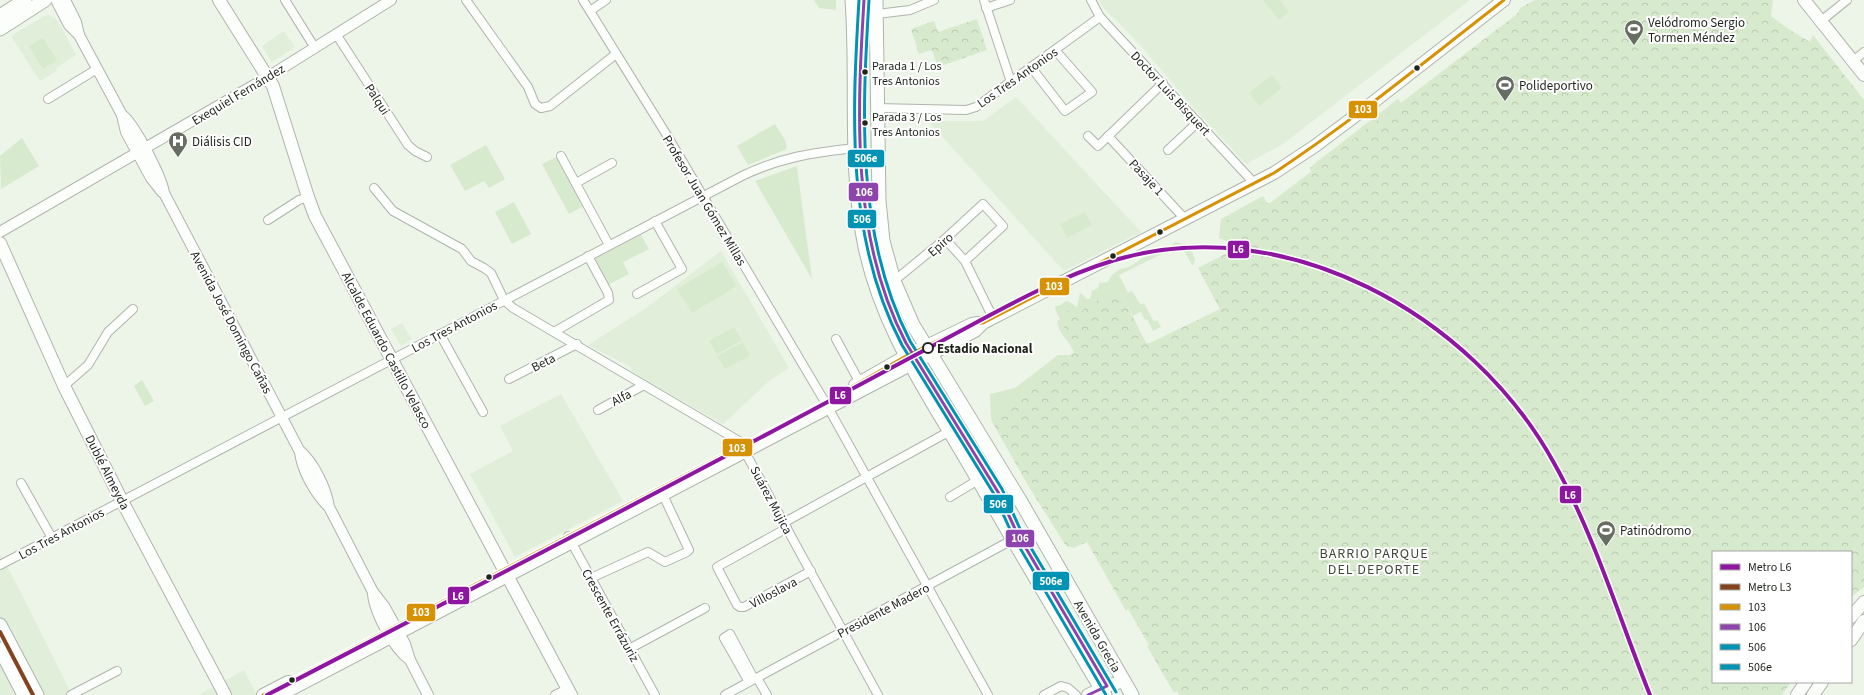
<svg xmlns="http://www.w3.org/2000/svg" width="1864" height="695" font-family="'Source Sans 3',sans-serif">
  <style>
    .built { fill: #e1efda }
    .grass { fill: #d8eace }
    .park { fill: url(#park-crowns) }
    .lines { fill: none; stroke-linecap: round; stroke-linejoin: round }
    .minor-casing { stroke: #aeb5ac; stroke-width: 10 }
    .tertiary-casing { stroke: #aeb5ac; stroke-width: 12 }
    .secondary-casing { stroke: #aeb5ac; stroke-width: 14 }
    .primary-casing { stroke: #aeb5ac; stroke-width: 15 }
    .minor { stroke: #fcfefc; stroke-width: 8 }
    .tertiary { stroke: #fcfefc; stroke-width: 10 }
    .secondary { stroke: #fcfefc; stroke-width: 12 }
    .primary { stroke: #fcfefc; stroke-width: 13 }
    .bus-1-casing { stroke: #fff; stroke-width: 6 }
    .bus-2-casing { stroke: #fff; stroke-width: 6 }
    .bus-3-casing { stroke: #fff; stroke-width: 6 }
    .bus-4-casing { stroke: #fff; stroke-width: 6 }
    .bus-1 { stroke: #d79204; stroke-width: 3 }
    .bus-2 { stroke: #8e44ad; stroke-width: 3 }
    .bus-3 { stroke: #0093b3; stroke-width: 3 }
    .bus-4 { stroke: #0093b3; stroke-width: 3 }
    .metro-1-casing { stroke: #fff; stroke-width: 7 }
    .metro-2-casing { stroke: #fff; stroke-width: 7 }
    .metro-1 { stroke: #8e16a1; stroke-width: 4 }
    .metro-2 { stroke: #83441d; stroke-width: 4 }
    .bus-dot { fill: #1f241c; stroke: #fff; stroke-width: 1.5 }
    .stop-dot { fill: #fff; stroke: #1f241c; stroke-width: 2 }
    .labels { text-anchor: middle; stroke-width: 4; stroke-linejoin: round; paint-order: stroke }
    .bus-label { font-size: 12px; fill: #1f241c; stroke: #fff; text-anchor: start }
    .poi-label { font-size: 13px; fill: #1f241c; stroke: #fff; text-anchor: start }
    .street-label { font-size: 13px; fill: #1f241c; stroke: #fff }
    .stop-label { font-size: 13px; font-weight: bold; fill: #1f241c; stroke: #fff; text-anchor: start }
    .neighbourhood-label { font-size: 14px; letter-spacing: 1px; fill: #3f4b39; stroke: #fff }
    .line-badge { stroke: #fff; stroke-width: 1.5 }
    .badge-label { font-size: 11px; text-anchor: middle; font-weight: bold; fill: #fff }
  </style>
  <defs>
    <pattern id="park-crowns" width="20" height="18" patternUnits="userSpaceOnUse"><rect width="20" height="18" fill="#d8eace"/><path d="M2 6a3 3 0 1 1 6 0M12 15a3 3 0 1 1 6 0" fill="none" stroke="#b9c9b0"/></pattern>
  </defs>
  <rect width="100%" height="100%" fill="#ecf5e8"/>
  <g class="built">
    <polygon points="1099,0 1470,0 1283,144 1246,164 1192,106 1140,45 1102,6"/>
    <polygon points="48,15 55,18 58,21 76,55 56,68 57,71 40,81 11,36 44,16"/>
    <polygon points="284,31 295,47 272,62 262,46"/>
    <polygon points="1016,97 1141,232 1064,271 928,121 983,121"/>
    <polygon points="721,251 789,368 769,381 723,424 645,380 632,371 631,367 588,345 646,308"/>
    <polygon points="402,323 412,339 401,346 391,329"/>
    <polygon points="561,394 623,501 515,557 470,474 513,451 500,426"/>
    <polygon points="0,554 17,585 72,695 0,695"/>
    <polygon points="244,670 257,695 199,695"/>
  </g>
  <g class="grass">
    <polygon points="814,0 836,0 836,10 819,8"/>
    <polygon points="1263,0 1280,0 1289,12 1279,20"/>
    <polygon points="43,38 57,60 43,69 29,46"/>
    <polygon points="1272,75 1282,88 1259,106 1249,93"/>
    <polygon points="1398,99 1403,106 1319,181 1309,168"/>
    <polygon points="775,124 785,140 787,149 748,165 737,146"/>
    <polygon points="22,138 39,166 1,189 0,156"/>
    <polygon points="486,145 505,179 489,188 484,181 465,191 450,165"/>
    <polygon points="558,156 584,206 569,214 542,164"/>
    <polygon points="797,166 797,167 812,279 755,181"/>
    <polygon points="1263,196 1275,215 1262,288 1236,272 1227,241 1219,238 1221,219"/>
    <polygon points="514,202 531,234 512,244 495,212"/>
    <polygon points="1085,212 1092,225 1067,238 1060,224"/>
    <polygon points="641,235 649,249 623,262 629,274 608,285 594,259"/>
    <path d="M 1175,242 L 1192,246 L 1190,251 L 1193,253 L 1193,256 L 1195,258 L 1194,264 L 1192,265 L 1182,247 L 1176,247 L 1119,275 L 1128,293 L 1132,291 L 1141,305 L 1144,303 L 1154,322 L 1157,320 L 1161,327 L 1153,331 L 1147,319 L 1145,320 L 1141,312 L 1133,316 L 1121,293 L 1131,328 L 1074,353 C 1070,340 1058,334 1057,321 L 1060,319 L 1055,309 L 1056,306 L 1061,305 L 1064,302 L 1068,301 L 1077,307 L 1080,293 L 1083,295 L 1087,299 L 1090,299 L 1092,291 L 1098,288 L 1099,283 L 1108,282 L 1111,276 L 1120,269 L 1129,267 L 1150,253 L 1159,253 L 1165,246 L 1171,246 Z"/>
    <polygon points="722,262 737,286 692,313 677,289"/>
    <polygon points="734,327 742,340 717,354 709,341"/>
    <polygon points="743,342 750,356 725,369 717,356"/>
    <polygon points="1058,355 1068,355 1080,375 1029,487 991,418 990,394 1015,388"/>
    <polygon points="142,380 154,401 145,406 134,386"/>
  </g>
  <g class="park">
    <path d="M 1535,0 L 1773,0 L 1771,16 L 1790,30 L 1810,42 L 1813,35 L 1864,100 L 1864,587 L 1851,597 L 1851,552 L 1713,552 L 1713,682 L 1791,682 L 1782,695 L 1179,695 L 1177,691 L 1174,693 L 1147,646 L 1149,645 L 1128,609 L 1126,611 L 1087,542 L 1074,548 L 1066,546 L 1029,487 L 991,420 L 1002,414 C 1004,405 1015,397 1024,396 L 1028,387 L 1034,386 C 1037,379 1041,380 1047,379 L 1054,368 L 1062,364 L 1068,356 L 1076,351 L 1060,319 L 1067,311 L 1080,314 L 1087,305 L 1094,305 L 1098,299 L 1105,298 L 1116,283 L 1146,343 L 1150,343 L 1220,309 L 1198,268 L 1237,248 L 1232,238 L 1225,237 L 1226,220 L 1237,219 L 1239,214 L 1251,212 L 1256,203 L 1270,203 L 1517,14 L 1520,8 Z"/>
    <polygon points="977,19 987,50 938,67 932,50 919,54 911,29 934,21 938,32"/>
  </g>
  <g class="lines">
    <defs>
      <g id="minor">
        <polyline points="285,0 315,48"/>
        <polyline points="466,0 528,87 535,104 541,108 550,106 616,54"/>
        <polyline points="583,0 668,137 825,402 988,695"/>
        <polyline points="984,0 1011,82"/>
        <polyline points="1091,0 1100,17 1254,183"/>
        <polyline points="986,8 1010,0"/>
        <polyline points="590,11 606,0"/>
        <polyline points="877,14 910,10 934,0"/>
        <polyline points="1821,21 1847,0"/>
        <polyline points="336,34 408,145 415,151 427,157"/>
        <polyline points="1853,61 1864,52"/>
        <polyline points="1031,67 1065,111 1092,92 1055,50"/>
        <polyline points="48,99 97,69"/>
        <polyline points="877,108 966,110 976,107 1100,17"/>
        <polyline points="1088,136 1098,146 1163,83"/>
        <polyline points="1108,136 1185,219"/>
        <polyline points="1168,150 1198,122"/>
        <polyline points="561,156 609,245"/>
        <polyline points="576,183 612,163"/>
        <polyline points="374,188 393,211 462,249 471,261 484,268 491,273 504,300 513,308 739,441 878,695"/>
        <polyline points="268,220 299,200 308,197"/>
        <polyline points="945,239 965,261 993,318"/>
        <polyline points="894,281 945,239 983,204 1003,226 965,261"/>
        <polyline points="637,294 682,269 655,221"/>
        <polyline points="554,332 609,300 608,293 588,256"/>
        <polyline points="440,334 483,412"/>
        <polyline points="836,339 860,383"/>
        <polyline points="509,379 577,344"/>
        <polyline points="64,386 88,365 108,332 133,309"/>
        <polyline points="598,410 644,385"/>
        <polyline points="21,483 52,538"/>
        <polyline points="950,497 978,480"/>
        <polyline points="785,522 950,431"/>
        <polyline points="787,528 717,567 737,605 740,607 744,607 811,571"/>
        <polyline points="568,536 655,695"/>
        <path d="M 0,565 L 742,176 C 781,157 812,153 854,148"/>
        <polyline points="591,578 648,552 665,562 687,552 689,550 663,495"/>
        <polyline points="629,649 705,608"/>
        <polyline points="757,678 767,695"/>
        <polyline points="749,682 724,638 730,634 754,679"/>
        <polyline points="71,695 117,671"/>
        <polyline points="555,695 567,689"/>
        <polyline points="725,695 1012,540"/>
        <polyline points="1044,695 1061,686 1068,688 1076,695"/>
      </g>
      <g id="tertiary">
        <polyline points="56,0 69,25 79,35"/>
        <polyline points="65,0 76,22 79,35 122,115 126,132 151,178 162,192"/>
        <path d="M 122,115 C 134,123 162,178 164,193 L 299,450 C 314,463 326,488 329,507 L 373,592 L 384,606 L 405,644 L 410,660 L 428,695"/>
        <polyline points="0,232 268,77 391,0"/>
        <path d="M 300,452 C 302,470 315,493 328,506"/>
        <path d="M 373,592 C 373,610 394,649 410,660"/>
      </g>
      <g id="secondary">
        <polyline points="219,0 273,86 308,197 315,216 571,695"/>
        <polyline points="1804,0 1864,75"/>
        <polyline points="0,243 64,386 122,501 225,695"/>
        <polyline points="855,385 906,356 972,324 978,323"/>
        <polyline points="1851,617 1864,602"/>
        <polyline points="1851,640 1864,621"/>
        <polyline points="263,695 288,682"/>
        <polyline points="280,695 931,354 975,331 983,323 1274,173 1315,146 1367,107 1504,0"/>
        <polyline points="1088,695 1107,686 1124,681"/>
        <polyline points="1797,695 1806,682"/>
        <polyline points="1813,695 1822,682"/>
      </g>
      <g id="primary">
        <path d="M 852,0 C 858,82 848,165 865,247 C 882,327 925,389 966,459 C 1012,538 1058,617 1105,695"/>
        <polyline points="876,0 879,201 883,241 894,281 913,325 1021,502 1132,695"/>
        <polyline points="0,16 25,0"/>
        <polyline points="0,29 45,0"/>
        <polyline points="0,625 37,695"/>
        <polyline points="0,649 24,695"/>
      </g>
    </defs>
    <use href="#minor" class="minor-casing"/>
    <use href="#tertiary" class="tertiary-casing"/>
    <use href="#secondary" class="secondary-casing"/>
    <use href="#primary" class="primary-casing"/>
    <use href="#minor" class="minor"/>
    <use href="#tertiary" class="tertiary"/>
    <use href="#secondary" class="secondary"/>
    <use href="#primary" class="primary"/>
    <defs>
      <path id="bus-1" d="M 263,695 L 825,402 L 906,356 L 972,324 L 983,323 L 1274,173 C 1354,120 1428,59 1504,0"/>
      <path id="bus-2" d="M 864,0 C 857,115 851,238 906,343 L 998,492 L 1017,533 L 1107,686 L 1088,695"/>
      <path id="bus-3" d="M 859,0 C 852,116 846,239 902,345 L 994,494 L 1013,536 L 1106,695"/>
      <path id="bus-4" d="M 869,0 C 862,114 856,236 910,341 L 1002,489 L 1021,531 L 1116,692"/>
    </defs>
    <use href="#bus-1" class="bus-1-casing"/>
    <use href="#bus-2" class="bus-2-casing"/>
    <use href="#bus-3" class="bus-3-casing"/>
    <use href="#bus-4" class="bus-4-casing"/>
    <use href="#bus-1" class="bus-1"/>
    <use href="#bus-2" class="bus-2"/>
    <use href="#bus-3" class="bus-3"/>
    <use href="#bus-4" class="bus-4"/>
    <defs>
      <path id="metro-1" d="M 267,695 C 452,599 637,504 820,406 C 869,380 917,354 966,328 C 1014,302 1062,276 1115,260 C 1284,210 1472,314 1554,463 C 1595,536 1619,618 1650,695"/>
      <polyline id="metro-2" points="0,632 33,695"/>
    </defs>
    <use href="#metro-1" class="metro-1-casing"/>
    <use href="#metro-2" class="metro-2-casing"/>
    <use href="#metro-1" class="metro-1"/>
    <use href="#metro-2" class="metro-2"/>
  </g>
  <defs>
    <symbol id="stadium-pin" viewBox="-11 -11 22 30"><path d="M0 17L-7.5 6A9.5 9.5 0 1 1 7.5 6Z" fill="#676d63" stroke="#fff"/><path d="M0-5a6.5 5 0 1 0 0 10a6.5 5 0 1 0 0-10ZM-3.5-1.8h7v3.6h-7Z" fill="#fff"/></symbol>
    <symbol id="hospital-pin" viewBox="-11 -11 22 30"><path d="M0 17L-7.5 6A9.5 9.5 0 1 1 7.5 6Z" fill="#676d63" stroke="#fff"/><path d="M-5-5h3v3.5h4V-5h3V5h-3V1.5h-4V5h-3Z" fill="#fff"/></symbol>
  </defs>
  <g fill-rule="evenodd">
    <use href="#stadium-pin" x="1623" y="18" width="22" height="30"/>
    <use href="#stadium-pin" x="1494" y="74" width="22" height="30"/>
    <use href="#hospital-pin" x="167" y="130" width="22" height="30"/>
    <use href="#stadium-pin" x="1595" y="519" width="22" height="30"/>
  </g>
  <g class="bus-dot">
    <circle cx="1417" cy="68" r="3.5"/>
    <circle cx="865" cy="72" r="3.5"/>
    <circle cx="865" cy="123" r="3.5"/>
    <circle cx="1160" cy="232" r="3.5"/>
    <circle cx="1113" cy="256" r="3.5"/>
    <circle cx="887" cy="367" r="3.5"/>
    <circle cx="489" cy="577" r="3.5"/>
    <circle cx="292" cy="680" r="3.5"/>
  </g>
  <circle class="stop-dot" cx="928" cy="348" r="5"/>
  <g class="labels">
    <g class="bus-label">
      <text x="872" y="70">Parada 1 / Los<tspan x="872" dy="15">Tres Antonios</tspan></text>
      <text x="872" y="121">Parada 3 / Los<tspan x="872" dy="15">Tres Antonios</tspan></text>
    </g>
    <g class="poi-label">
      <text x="1648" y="27">Velódromo Sergio<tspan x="1648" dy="15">Tormen Méndez</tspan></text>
      <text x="1519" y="90">Polideportivo</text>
      <text x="192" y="146">Diálisis CID</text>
      <text x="1620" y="535">Patinódromo</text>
    </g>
    <g class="street-label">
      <text transform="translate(1017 77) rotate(-35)" y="5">Los Tres Antonios</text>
      <text transform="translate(1171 93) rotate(47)" y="5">Doctor Luis Bisquert</text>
      <text transform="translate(238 94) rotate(-31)" y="5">Exequiel Fernández</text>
      <text transform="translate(378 99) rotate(57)" y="5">Palqui</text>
      <text transform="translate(1147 177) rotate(47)" y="5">Pasaje 1</text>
      <text transform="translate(705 200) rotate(59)" y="5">Profesor Juan Gómez Millas</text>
      <text transform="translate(940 244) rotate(-41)" y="5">Epiro</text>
      <text transform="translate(232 322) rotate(62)" y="5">Avenida José Domingo Cañas</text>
      <text transform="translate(454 326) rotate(-28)" y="5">Los Tres Antonios</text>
      <text transform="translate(387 350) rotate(62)" y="5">Alcalde Eduardo Castillo Velasco</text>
      <text transform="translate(543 362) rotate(-27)" y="5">Beta</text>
      <text transform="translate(621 397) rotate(-28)" y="5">Alfa</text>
      <text transform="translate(108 472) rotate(63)" y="5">Dublé Almeyda</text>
      <text transform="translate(772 500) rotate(62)" y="5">Suárez Mujica</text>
      <text transform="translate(61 533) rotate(-28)" y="5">Los Tres Antonios</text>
      <text transform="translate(773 592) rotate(-28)" y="5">Villoslava</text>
      <text transform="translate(883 610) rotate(-28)" y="5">Presidente Madero</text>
      <text transform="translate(611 615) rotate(61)" y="5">Crescente Errázuriz</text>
      <text transform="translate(1098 636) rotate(60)" y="5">Avenida Grecia</text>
    </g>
    <g class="stop-label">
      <text x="937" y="353">Estadio Nacional</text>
    </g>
    <g class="neighbourhood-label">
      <text x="1374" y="558">BARRIO PARQUE<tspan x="1374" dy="16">DEL DEPORTE</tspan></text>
    </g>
  </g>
  <g class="line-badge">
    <rect x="1348" y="100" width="30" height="19" rx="4" fill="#d79204"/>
    <rect x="847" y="149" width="38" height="19" rx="4" fill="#0093b3"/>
    <rect x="848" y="182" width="31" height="20" rx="4" fill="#8e44ad"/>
    <rect x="847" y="209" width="30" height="20" rx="4" fill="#0093b3"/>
    <rect x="1227" y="240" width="23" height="19" rx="4" fill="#8e16a1"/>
    <rect x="1039" y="277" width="31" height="19" rx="4" fill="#d79204"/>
    <rect x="829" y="386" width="23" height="19" rx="4" fill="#8e16a1"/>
    <rect x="722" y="438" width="31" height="19" rx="4" fill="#d79204"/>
    <rect x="1559" y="485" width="23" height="19" rx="4" fill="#8e16a1"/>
    <rect x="983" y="494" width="31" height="20" rx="4" fill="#0093b3"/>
    <rect x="1005" y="529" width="30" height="19" rx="4" fill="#8e44ad"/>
    <rect x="1032" y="571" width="38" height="20" rx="4" fill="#0093b3"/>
    <rect x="447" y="586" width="23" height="19" rx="4" fill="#8e16a1"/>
    <rect x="406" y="603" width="30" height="19" rx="4" fill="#d79204"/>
  </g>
  <g class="badge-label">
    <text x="1363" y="113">103</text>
    <text x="866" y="162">506e</text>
    <text x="864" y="196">106</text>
    <text x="862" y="223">506</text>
    <text x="1238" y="253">L6</text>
    <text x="1054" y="290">103</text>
    <text x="840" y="399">L6</text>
    <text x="737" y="452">103</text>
    <text x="1570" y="499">L6</text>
    <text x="998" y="508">506</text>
    <text x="1020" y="542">106</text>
    <text x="1051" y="585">506e</text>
    <text x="458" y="600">L6</text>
    <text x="421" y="616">103</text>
  </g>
  <rect x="1712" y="551" width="140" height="132" fill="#ffffff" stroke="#a5a7a4"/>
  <rect x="1720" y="564" width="20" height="6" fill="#8e16a1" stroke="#a5a7a4"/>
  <text x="1748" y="571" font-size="12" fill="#1f241c">Metro L6</text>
  <rect x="1720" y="584" width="20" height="6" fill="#83441d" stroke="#a5a7a4"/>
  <text x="1748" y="591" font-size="12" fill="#1f241c">Metro L3</text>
  <rect x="1720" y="604" width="20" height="6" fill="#d79204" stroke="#a5a7a4"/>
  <text x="1748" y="611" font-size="12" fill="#1f241c">103</text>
  <rect x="1720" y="624" width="20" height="6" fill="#8e44ad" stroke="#a5a7a4"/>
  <text x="1748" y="631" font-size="12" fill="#1f241c">106</text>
  <rect x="1720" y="644" width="20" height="6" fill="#0093b3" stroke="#a5a7a4"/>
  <text x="1748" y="651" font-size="12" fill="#1f241c">506</text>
  <rect x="1720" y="664" width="20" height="6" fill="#0093b3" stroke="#a5a7a4"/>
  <text x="1748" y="671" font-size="12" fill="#1f241c">506e</text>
</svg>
